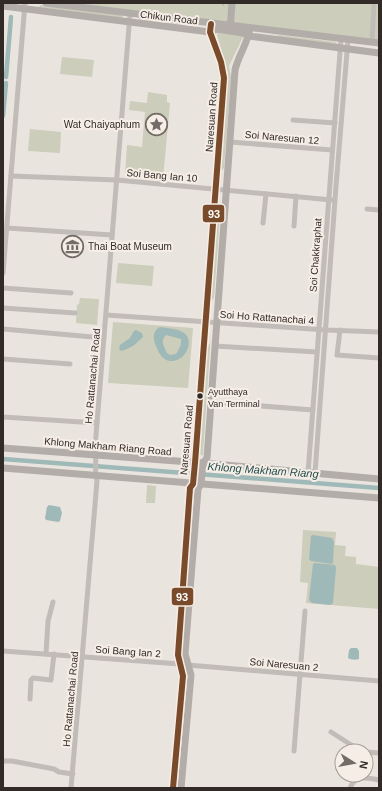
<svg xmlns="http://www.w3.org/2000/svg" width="382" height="791" font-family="Helvetica,sans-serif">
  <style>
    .green { fill: #cccdbb }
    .water { fill: #9eb9b7; fill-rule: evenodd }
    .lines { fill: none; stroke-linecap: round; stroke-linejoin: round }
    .stream { stroke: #9eb9b7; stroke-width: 1.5 }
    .canal { stroke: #9eb9b7; stroke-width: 4.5 }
    .street { stroke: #c2bcb9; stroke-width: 5 }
    .secondary { stroke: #b3ada9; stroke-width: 7 }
    .bus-1-casing { stroke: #f6eee6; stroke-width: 9 }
    .bus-1 { stroke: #7a4b2a; stroke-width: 6 }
    .bus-dot { fill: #322a27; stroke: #f6eee6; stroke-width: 1.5 }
    .labels { text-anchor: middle; stroke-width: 4; stroke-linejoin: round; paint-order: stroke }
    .bus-label { font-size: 9px; fill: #322a27; stroke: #f6eee6; text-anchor: start }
    .street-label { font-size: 10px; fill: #322a27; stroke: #f6eee6 }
    .poi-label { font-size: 10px; fill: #322a27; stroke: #f6eee6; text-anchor: end }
    .water-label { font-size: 11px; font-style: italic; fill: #234e4e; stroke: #f6eee6 }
    .line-badge { stroke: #f6eee6; stroke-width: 1.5 }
    .badge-label { font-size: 11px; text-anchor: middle; font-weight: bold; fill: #fff }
  </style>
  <rect width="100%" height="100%" fill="#eae4df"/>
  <g class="green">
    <polygon points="68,3 379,3 379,40"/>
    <polygon points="40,5 122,15 123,17 122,18 39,7"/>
    <polygon points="139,18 205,26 184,24 180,25 139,20"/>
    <polygon points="217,32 242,35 243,37 229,66 231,77 224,168 221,171 220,181 228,73 217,35"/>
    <polygon points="256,32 336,42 337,44 280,37 277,35"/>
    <polygon points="62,57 94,60 92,77 60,74"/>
    <polygon points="148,92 167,95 167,102 170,103 163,179 125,175 127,145 142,147 145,112 129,110 130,101 147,103"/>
    <polygon points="30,129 61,132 60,153 28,151"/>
    <polygon points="221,200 214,298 211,301 210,311 217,213 220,210"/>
    <polygon points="118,263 154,266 152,286 116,283"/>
    <polygon points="80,298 99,299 97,325 76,323 77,305 79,304"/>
    <polygon points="113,322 193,328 188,388 108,383"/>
    <polygon points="211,332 211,333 203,454 202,456 200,454 207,347 210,343"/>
    <polygon points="147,485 156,486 155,503 146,503"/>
    <polygon points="303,530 336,532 335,545 346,546 345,556 356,557 356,564 379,567 379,609 306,603 308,583 300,582"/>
  </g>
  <g class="water">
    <path d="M 160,327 C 166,328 180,329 184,333 C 193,339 188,355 179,359 C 167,365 160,357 156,346 C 153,339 152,331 160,327 ZM 166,335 L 181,339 C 182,344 179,349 176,354 L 170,355 L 167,353 C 164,347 160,340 166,335 Z"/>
    <path d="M 136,330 L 142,333 L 143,337 C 136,344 130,349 121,351 L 119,349 L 120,345 L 130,338 L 134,331 Z"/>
    <polygon points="49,505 60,507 62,513 60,521 58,522 46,520 45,518 47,507"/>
    <polygon points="313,535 332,538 334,542 333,562 332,564 311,561 309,559 311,536"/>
    <polygon points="315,563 335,565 336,568 333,603 330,605 312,603 309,600 313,564"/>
    <path d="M 351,648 L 357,648 L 359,651 L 359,659 C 356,660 351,660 348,658 L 349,650 Z"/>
  </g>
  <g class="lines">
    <polyline class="stream" points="223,5 223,3"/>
    <g class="canal">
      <polyline points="6,77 11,17"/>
      <polyline points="3,116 6,83"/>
      <polyline points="3,459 379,488"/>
    </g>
    <g class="street">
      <polyline points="372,42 374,3"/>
      <polyline points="293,120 335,123"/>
      <polyline points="230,142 332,150"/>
      <polyline points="11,176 117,180 332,200"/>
      <polyline points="367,209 379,210"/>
      <polyline points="263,223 266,194"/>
      <polyline points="294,226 296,196"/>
      <polyline points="7,228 112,235"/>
      <polyline points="3,273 25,3"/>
      <polyline points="3,288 71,293"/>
      <polyline points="3,308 75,313"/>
      <polyline points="106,315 326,330 379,332"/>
      <polyline points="3,329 104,338"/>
      <polyline points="340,330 337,355 379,358"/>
      <polyline points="215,346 317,352"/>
      <polyline points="3,359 70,364"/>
      <polyline points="211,402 313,410"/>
      <polyline points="3,417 97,423"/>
      <polyline points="308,473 341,39"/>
      <polyline points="315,473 336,186 348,40"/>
      <polyline points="3,651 180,664"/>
      <polyline points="46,654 48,621 53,602"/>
      <polyline points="188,665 379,681"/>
      <polyline points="30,699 31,680 33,678 51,680 54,654"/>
      <polyline points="331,732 356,748 363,751"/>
      <polyline points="294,751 305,611"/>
      <polyline points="366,752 379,753"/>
      <polyline points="3,761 12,761 54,769 59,772 73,774"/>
      <path d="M 71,788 L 97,481 C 94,470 97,459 95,448 L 130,14"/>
      <path d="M 350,788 C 355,774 367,778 379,780"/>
    </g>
    <g class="secondary">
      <polyline points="46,3 379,43"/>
      <polyline points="3,6 210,32 217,29 243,33 249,36 379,53"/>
      <polyline points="230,31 232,3"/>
      <polyline points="3,448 203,463 379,479"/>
      <polyline points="3,468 379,498"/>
      <polyline points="173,788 183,676 178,655 190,488 193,484 195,463 224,78 221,62 210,32 211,24"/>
      <path d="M 181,788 L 191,675 L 185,654 L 186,641 L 198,489 L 201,484 L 203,463 L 207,458 L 235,70 C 238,56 248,43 250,28"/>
    </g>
    <defs>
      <polyline id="bus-1" points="173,788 183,676 178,655 190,488 193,484 195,463 224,78 221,62 210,32 211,24"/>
    </defs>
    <use href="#bus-1" class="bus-1-casing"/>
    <use href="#bus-1" class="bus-1"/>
  </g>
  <defs>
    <symbol id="sight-ring" viewBox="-11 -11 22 22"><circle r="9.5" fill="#f6eee6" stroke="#726b67" stroke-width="1.5"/><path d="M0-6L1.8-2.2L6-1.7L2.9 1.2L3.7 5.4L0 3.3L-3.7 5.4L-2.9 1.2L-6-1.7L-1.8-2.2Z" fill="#726b67"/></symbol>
    <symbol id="museum-ring" viewBox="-11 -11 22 22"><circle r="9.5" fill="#f6eee6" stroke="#726b67" stroke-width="1.5"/><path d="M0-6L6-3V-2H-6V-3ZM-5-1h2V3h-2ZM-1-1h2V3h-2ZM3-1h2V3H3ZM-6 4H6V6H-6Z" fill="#726b67"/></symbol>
  </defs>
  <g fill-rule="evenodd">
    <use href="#sight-ring" x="144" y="112" width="25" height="25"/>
    <use href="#museum-ring" x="60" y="234" width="25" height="25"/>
  </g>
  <circle class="bus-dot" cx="200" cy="396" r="3.5"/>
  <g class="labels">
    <g class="bus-label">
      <text x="208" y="395">Ayutthaya<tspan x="208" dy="12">Van Terminal</tspan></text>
    </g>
    <g class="street-label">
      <text transform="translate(169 17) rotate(7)" y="4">Chikun Road</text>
      <text transform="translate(211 117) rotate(-86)" y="4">Naresuan Road</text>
      <text transform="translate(282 137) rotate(5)" y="4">Soi Naresuan 12</text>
      <text transform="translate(162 175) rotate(5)" y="4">Soi Bang Ian 10</text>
      <text transform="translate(315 255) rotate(-86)" y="4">Soi Chakkraphat</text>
      <text transform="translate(267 317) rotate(4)" y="4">Soi Ho Rattanachai 4</text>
      <text transform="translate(92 376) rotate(-85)" y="4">Ho Rattanachai Road</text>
      <text transform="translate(186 440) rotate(-85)" y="4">Naresuan Road</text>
      <text transform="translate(108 446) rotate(5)" y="4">Khlong Makham Riang Road</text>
      <text transform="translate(128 651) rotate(4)" y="4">Soi Bang Ian 2</text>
      <text transform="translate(284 664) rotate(5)" y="4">Soi Naresuan 2</text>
      <text transform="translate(70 699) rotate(-85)" y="4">Ho Rattanachai Road</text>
    </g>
    <g class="poi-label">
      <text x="140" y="128">Wat Chaiyaphum</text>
      <text x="88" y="250" text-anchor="start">Thai Boat Museum</text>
    </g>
    <g class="water-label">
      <text transform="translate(263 470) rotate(4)" y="4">Khlong Makham Riang</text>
    </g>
  </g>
  <g class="line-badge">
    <rect x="202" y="204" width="23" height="19" rx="4" fill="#7a4b2a"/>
    <rect x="171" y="587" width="23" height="19" rx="4" fill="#7a4b2a"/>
  </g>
  <g class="badge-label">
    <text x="214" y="218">93</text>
    <text x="182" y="601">93</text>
  </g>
  <rect width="382" height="791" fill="none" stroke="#322a27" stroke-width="8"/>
  <g transform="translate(354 763) rotate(101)"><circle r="19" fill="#f6eee6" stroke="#a8a09a"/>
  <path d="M0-3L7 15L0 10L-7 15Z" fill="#726b67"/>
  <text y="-6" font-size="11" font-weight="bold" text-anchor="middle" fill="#322a27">N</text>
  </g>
</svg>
